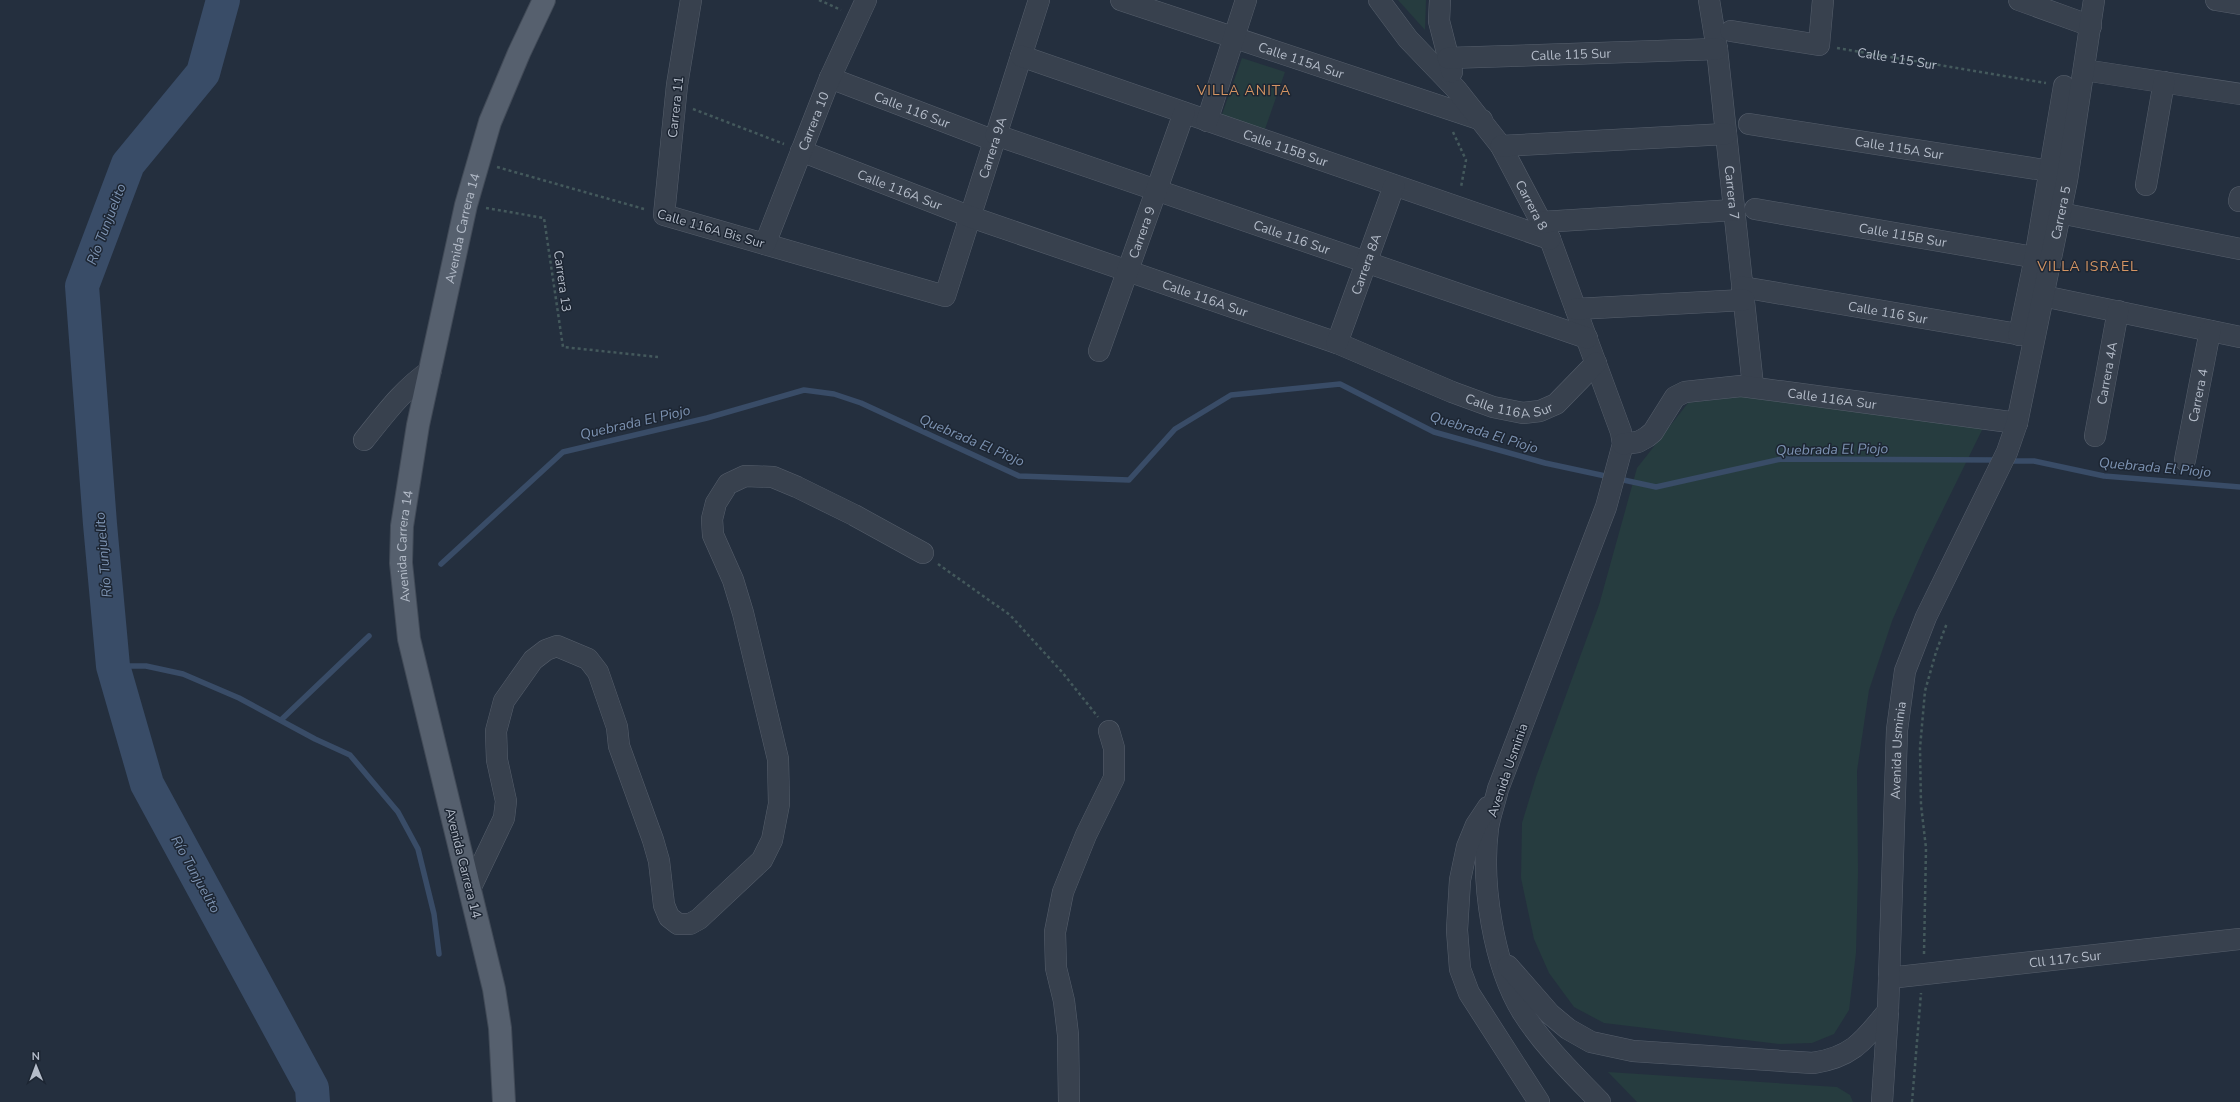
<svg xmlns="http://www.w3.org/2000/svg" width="2240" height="1102" font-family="'Nunito Sans',sans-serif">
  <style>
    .green { fill: #263c3f }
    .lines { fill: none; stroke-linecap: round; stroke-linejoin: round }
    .stream { stroke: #394c67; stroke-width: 5.5 }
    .river { stroke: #394c67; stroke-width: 34 }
    .minor-casing { stroke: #565f6c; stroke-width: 22 }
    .major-casing { stroke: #414a57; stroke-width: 24 }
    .path { stroke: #44595c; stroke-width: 2.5; stroke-dasharray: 3 3; stroke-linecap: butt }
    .minor { stroke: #38414e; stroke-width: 21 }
    .major { stroke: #56606e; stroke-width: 22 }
    .labels { text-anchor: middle; stroke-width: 3; stroke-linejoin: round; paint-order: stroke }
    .street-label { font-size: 13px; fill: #b4bcc9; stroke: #1d2633 }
    .neighbourhood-label { font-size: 14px; letter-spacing: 1px; fill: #d59563; stroke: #1d2633 }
    .water-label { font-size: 14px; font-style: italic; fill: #7c92b1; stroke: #1d2633 }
  </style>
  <rect width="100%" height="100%" fill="#242f3e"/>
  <g class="green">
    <polygon points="1398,0 1426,0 1425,30"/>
    <polygon points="1242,58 1285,72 1264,132 1221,117"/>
    <polygon points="1764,394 1984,426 1925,546 1892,621 1869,690 1857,771 1858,873 1856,953 1849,1010 1834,1034 1812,1043 1779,1044 1604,1023 1574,1007 1549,973 1534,939 1521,878 1522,823 1536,777 1599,605 1637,468 1688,403"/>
    <polygon points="1608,1072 1837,1087 1850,1095 1853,1102 1637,1102"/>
  </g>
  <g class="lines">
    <g class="stream">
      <polyline points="2008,461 2034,461 2104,476 2240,487"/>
      <polyline points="1619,479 1656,487 1781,459 1998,460"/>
      <polyline points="441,564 563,452 707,418 804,390 834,394 861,403 1019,476 1129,480 1175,429 1231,395 1340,384 1434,432 1545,463 1610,477"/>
      <polyline points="113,666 146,666 183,674 239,698 315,739 350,755 398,812 418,849 434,914 439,954"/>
      <polyline points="281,720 369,636"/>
    </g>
    <polyline class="river" points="223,0 203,73 128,164 82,286 100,524 113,666 147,784 312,1088 313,1102"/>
    <defs>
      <g id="minor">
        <path id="s2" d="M 691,0 L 677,85 L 664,215 L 945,296 L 1039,0"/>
        <path id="s3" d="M 1121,0 L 1482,120"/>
        <path id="s4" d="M 1379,0 L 1408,39 L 1456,89 L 1501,146 L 1550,239 L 1621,432 L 1623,444 L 1606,507 L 1498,789 C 1495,802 1490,815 1488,828 C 1481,883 1493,965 1523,1013 C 1544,1046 1573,1074 1600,1102"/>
        <polyline points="1440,0 1439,21 1452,72"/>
        <path id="s5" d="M 1709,0 L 1717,49 L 1753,386"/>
        <polyline points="2019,0 2091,26"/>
        <polyline points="2216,0 2240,4"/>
        <polyline points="1731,31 1819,45 1823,0"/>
        <path id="s6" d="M 1021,56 L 1550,239"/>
        <path id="s7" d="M 1448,58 L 1717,49"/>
        <polyline points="2084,70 2240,94"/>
        <path id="s8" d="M 830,78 L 995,141"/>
        <polyline points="1207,121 1246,0"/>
        <path id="s9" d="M 1749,124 L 2050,171"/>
        <path id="s10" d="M 996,135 L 1587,338"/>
        <polyline points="1501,146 1726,134"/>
        <path id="s11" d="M 801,151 L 971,217 L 1337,343 L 1452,392 L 1493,407 L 1523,413 L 1540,411 L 1556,404 L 1596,363"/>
        <polyline points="2146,185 2164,82"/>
        <polyline points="2239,201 2240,197"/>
        <path id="s12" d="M 1755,209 L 2050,260"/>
        <polyline points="2060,213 2240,249"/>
        <polyline points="1542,222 1734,210"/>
        <path id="s13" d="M 765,244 L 830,78 L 866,0"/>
        <path id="s14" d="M 1742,287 L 2034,337"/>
        <polyline points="2043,296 2240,337"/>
        <polyline points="1576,309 1744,300"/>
        <polyline points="2019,335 2035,258 2064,86"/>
        <path id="s15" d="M 1337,343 L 1394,186"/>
        <path id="s16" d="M 1099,351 L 1184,113"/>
        <path id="s17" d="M 2095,436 L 2118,311"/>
        <path d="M 364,440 C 385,414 403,389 431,370"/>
        <path id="s18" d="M 1623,444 L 1638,442 L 1647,437 L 1653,432 L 1675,397 L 1685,392 L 1741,386 L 2017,423"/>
        <path id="s19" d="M 2185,460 L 2210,331"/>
        <polyline points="1488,807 1476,825 1467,847 1460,880 1457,930 1460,969 1469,993 1539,1102"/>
        <polyline points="470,889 504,818 506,801 497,760 496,731 504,701 533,660 546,650 557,646 588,659 598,672 617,727 619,746 653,840 659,861 664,905 669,917 678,924 690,924 699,919 762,860 772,840 779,804 778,759 743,613 733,580 713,535 712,519 716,503 728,484 745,476 773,477 797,487 854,515 923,553"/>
        <path d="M 1508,966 L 1550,1014 L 1568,1029 L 1591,1042 L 1633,1051 L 1813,1063 C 1853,1057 1864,1040 1888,1011"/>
        <path id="s20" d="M 1889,978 L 2240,939"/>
        <polyline points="1069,1102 1068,1035 1064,1001 1056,968 1055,932 1063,892 1086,835 1114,778 1114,748 1109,731"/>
        <path id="s21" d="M 1882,1102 L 1888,1011 L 1897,730 L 1905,671 L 1926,617 L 2007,452 L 2017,423 L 2067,180 L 2094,0"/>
      </g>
      <g id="major">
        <path id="s22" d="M 504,1102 L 500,1028 L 494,989 L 409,639 L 401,563 L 402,526 L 418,425 L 466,205 L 490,122 L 519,53 L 544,0"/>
      </g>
    </defs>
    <use href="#minor" class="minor-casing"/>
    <use href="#major" class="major-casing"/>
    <g class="path">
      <polyline points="819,0 841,10"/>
      <path id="s1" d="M 1837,48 L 2046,83"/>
      <polyline points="693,109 784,144"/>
      <polyline points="1453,132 1466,160 1461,187"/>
      <polyline points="497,167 644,209"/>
      <polyline points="486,208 544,218 563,347 658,357"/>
      <polyline points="938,564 1010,615 1062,672 1098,717"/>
      <polyline points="1924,954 1926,848 1921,805 1920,748 1925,691 1936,652 1947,623"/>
      <polyline points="1912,1102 1921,993"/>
    </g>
    <use href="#minor" class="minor"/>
    <use href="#major" class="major"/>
  </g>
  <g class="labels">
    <g class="street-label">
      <text dy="5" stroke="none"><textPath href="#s7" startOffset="123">Calle 115 Sur</textPath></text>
      <text dy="5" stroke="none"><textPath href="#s1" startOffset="61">Calle 115 Sur</textPath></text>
      <text dy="5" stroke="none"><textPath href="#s3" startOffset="190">Calle 115A Sur</textPath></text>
      <text transform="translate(675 107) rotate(-84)" y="5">Carrera 11</text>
      <text dy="5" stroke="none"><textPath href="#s8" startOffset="88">Calle 116 Sur</textPath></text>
      <text dy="5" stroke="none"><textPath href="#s13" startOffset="132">Carrera 10</textPath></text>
      <text dy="5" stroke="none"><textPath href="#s2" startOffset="665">Carrera 9A</textPath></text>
      <text dy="5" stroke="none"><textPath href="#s6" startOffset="280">Calle 115B Sur</textPath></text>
      <text dy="5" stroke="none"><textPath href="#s9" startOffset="152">Calle 115A Sur</textPath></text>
      <text dy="5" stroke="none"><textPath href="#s11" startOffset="106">Calle 116A Sur</textPath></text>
      <text dy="5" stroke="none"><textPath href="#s5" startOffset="194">Carrera 7</textPath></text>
      <text dy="5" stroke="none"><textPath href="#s4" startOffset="257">Carrera 8</textPath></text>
      <text dy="5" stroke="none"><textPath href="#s21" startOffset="919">Carrera 5</textPath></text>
      <text dy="5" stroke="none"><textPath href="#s22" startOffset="891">Avenida Carrera 14</textPath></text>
      <text transform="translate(711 228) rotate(16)" y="5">Calle 116A Bis Sur</text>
      <text dy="5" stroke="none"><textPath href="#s16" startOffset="126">Carrera 9</textPath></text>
      <text dy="5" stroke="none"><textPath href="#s12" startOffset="150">Calle 115B Sur</textPath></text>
      <text dy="5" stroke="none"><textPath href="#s10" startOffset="313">Calle 116 Sur</textPath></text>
      <text dy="5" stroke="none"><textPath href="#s15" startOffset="84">Carrera 8A</textPath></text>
      <text transform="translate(563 281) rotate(82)" y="5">Carrera 13</text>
      <text dy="5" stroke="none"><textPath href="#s11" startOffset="430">Calle 116A Sur</textPath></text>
      <text dy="5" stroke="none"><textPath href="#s14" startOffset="148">Calle 116 Sur</textPath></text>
      <text dy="5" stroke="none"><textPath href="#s17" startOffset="64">Carrera 4A</textPath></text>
      <text dy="5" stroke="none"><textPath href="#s19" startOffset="66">Carrera 4</textPath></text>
      <text dy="5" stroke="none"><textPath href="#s18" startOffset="234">Calle 116A Sur</textPath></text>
      <text dy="5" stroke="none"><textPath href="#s11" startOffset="754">Calle 116A Sur</textPath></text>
      <text dy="5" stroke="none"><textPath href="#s22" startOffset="567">Avenida Carrera 14</textPath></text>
      <text dy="5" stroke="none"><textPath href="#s21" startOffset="352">Avenida Usminia</textPath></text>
      <text transform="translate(1507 770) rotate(-71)" y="5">Avenida Usminia</text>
      <text transform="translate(464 863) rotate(76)" y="5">Avenida Carrera 14</text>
      <text dy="5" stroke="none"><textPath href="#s20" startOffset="177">Cll 117c Sur</textPath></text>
    </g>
    <g class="neighbourhood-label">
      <text x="1244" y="95">VILLA ANITA</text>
      <text x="2088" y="271">VILLA ISRAEL</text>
    </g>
    <g class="water-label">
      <text transform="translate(106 224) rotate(-69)" y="5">Río Tunjuelito</text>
      <text transform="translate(635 422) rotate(-13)" y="5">Quebrada El Piojo</text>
      <text transform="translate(1484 432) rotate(17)" y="5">Quebrada El Piojo</text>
      <text transform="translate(972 440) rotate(23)" y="5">Quebrada El Piojo</text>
      <text transform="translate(1832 449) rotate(-1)" y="5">Quebrada El Piojo</text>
      <text transform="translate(2155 467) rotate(5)" y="5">Quebrada El Piojo</text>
      <text transform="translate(103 555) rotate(-95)" y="5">Río Tunjuelito</text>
      <text transform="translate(196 874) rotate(61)" y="5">Río Tunjuelito</text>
    </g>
  </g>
  <g transform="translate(36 1066) rotate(359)" stroke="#1d2633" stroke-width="3" paint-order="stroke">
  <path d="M0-3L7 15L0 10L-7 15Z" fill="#b4bcc9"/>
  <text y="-6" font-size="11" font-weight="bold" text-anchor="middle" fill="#b4bcc9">N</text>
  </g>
</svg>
